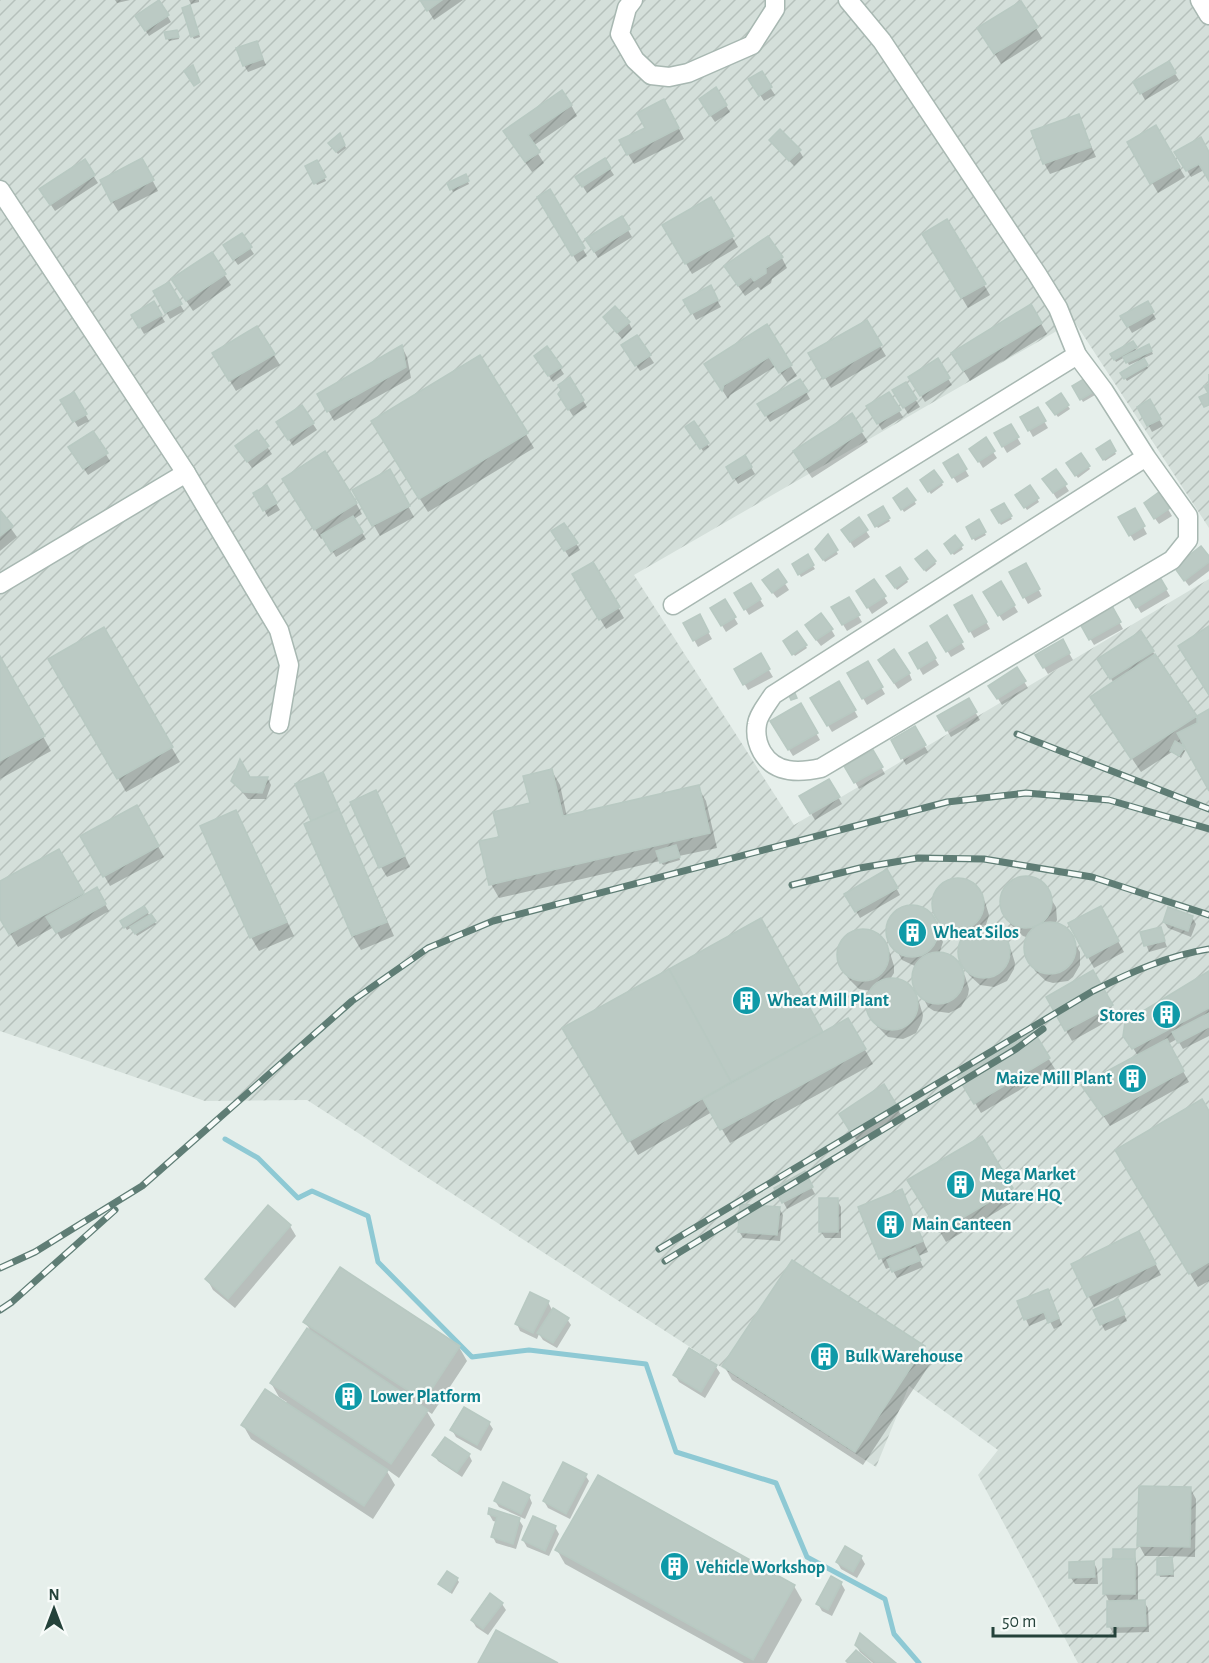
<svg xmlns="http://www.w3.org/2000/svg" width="1209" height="1663" font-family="'Alegreya Sans',sans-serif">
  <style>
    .industrial { fill: url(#industrial-furrows) }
    .shadow { fill: #0003 }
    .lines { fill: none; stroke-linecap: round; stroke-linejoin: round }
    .stream { stroke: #8ec9d4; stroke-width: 5 }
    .building { fill: #bbcac4; stroke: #b8c9c2; stroke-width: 1.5 }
    .minor-casing { stroke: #a8b8b2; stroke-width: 21 }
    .minor { stroke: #fff; stroke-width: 18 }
    .rail-casing { stroke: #5f7d75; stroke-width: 7 }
    .rail { stroke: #f7fbf9; stroke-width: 4.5; stroke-dasharray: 14; stroke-linecap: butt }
    .labels { text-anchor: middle; stroke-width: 4.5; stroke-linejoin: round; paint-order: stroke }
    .culture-label { font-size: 18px; font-weight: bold; fill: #0d838f; stroke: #f7fbf9; text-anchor: start }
  </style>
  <defs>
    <pattern id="industrial-furrows" width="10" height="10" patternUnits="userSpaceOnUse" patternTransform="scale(1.5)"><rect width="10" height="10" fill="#d4dfda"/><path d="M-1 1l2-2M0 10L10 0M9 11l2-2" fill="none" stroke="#b6c1bc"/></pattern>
  </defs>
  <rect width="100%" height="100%" fill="#e6efeb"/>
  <polygon class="industrial" points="0,0 1209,0 1209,528 1074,321 634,575 794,825 1209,579 1209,1663 1078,1663 978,1475 998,1450 909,1386 876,1467 307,1100 205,1101 0,1031"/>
  <g class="shadow">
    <polygon points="115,0 130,0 117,3"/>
    <polygon points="189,0 199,0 199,2 191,4"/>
    <polygon points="422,0 463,0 434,20"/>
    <polygon points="159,2 171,22 149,36 137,17"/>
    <polygon points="1021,3 1042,38 1001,64 979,28"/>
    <polygon points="191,10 200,37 194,39 192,36"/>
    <polygon points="178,34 179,39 169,41 167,38"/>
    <polygon points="256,42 266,65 248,72 244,65"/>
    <polygon points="1168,63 1179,80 1145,100 1135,82"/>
    <polygon points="761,73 775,95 764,101 750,79"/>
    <polygon points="716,89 730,112 715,122 704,106"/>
    <polygon points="571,105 577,116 533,146 544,163 532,172 511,142"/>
    <polygon points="670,111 684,139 634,164 628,154 647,128"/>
    <polygon points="1078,116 1096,157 1050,174 1044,163"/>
    <polygon points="1156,128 1185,177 1158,193 1129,143"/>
    <polygon points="340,136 346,148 338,154 331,146"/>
    <polygon points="771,141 799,150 803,157 794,166"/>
    <polygon points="1176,152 1209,155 1209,178 1204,170 1191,177"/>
    <polygon points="604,160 614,175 587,193 577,177"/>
    <polygon points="84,161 98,183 55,211 45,196"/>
    <polygon points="316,162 326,181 317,185 307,166"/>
    <polygon points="147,170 158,191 118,211 112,201"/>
    <polygon points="465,176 469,184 453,192 449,184"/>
    <polygon points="549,191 587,256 577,262 539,197"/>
    <polygon points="710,199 738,247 692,274 664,225"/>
    <polygon points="621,218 632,237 598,258 587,240"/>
    <polygon points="946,221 990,295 968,308 924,234"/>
    <polygon points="250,248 254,254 238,265 229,252"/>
    <polygon points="211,254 231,285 193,311 179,290"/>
    <polygon points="782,258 787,268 772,279 771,283 761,290 758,287 745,296 732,277"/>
    <polygon points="168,284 184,311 170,319 155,292"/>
    <polygon points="710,288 721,307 696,320 685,300"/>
    <polygon points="1147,303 1156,319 1132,333 1122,316"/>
    <polygon points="154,304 165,322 144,334 133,315"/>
    <polygon points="1031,306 1047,334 970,381 953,354"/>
    <polygon points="604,318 629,323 632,329 622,339"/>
    <polygon points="866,322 886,356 831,388 811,354"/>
    <polygon points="766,326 797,376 787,382 776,366 730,395 728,399 712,374"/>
    <polygon points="257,328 280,365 236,391 214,354"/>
    <polygon points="637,337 654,363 640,371 627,352"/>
    <polygon points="1132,343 1137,352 1149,346 1153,354 1142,359 1148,368 1127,381 1122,373 1139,363 1138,361 1129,365 1125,357 1116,362 1112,354"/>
    <polygon points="402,347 407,357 411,378 334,421 319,394"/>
    <polygon points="937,361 952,385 925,402 910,377"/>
    <polygon points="540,362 560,368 564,374 553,382"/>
    <polygon points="570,379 587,407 573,416 559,394"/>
    <polygon points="1086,379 1095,395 1083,402 1074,386"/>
    <polygon points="800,381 810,399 770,422 759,404"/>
    <polygon points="906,384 920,407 908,414 894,391"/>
    <polygon points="74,394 89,421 78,427 62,401"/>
    <polygon points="888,394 903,417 882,430 868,406"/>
    <polygon points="1060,395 1070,409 1058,417 1048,404"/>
    <polygon points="1149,401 1163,426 1152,432 1139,407"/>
    <polygon points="1037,409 1048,428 1033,437 1022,417"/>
    <polygon points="851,415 868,442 812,478 801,462"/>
    <polygon points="694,423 709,447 703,451 687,427"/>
    <polygon points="313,424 317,430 293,446 282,429"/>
    <polygon points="1010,426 1021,444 1007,453 996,434"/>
    <polygon points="257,432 272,454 252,468 241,453"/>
    <polygon points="93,433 110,461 88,475 70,447"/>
    <polygon points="526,434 534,448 428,512 381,436"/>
    <polygon points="985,440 997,458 983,468 971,449"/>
    <polygon points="1109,442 1116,454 1105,461 1098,450"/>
    <polygon points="1080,455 1090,469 1078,478 1068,464"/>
    <polygon points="957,456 969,476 957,483 945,464"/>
    <polygon points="745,457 755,474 738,484 728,467"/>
    <polygon points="389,471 414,517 380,536 354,490"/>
    <polygon points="934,472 943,485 931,494 922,481"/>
    <polygon points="1048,485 1065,485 1069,491 1057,499"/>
    <polygon points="266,487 280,510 268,517 255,493"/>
    <polygon points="1030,487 1039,502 1027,510 1017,495"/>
    <polygon points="290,490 356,503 362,514 354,519 366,539 336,557 324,537 321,539"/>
    <polygon points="907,490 916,504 904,512 895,498"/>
    <polygon points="1159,494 1172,516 1159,524 1149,510"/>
    <polygon points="1004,505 1012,519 1001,525 993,511"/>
    <polygon points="882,508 890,521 878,528 870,515"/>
    <polygon points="1134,510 1147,534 1134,541 1120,518"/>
    <polygon points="0,513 17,537 0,551"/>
    <polygon points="978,521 986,535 975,541 968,527"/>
    <polygon points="866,531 870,537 854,548 847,537"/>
    <polygon points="827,537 838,554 825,562 817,549"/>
    <polygon points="557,538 576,543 580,550 569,557"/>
    <polygon points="961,546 963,549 954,555 947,547"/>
    <polygon points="807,557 815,569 801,577 794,565"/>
    <polygon points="1209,559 1209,571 1189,586 1180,574"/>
    <polygon points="919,562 935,562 936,564 926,572"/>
    <polygon points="593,564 624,618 606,629 574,575"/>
    <polygon points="1025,565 1042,596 1028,604 1011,573"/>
    <polygon points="899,569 908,582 897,590 888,577"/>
    <polygon points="777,571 789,590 777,598 768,587"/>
    <polygon points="1158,576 1170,596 1141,613 1129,593"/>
    <polygon points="1000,583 1018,612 1003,621 985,593"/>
    <polygon points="751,585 764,606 749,615 736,594"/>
    <polygon points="884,597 888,603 872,614 862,598"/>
    <polygon points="972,597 990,629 974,638 956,606"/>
    <polygon points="848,599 862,622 847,631 833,608"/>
    <polygon points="724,601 738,624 726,632 712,609"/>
    <polygon points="1110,606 1123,629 1094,645 1081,623"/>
    <polygon points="699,616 712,639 698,647 685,623"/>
    <polygon points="946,617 965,649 951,657 932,626"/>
    <polygon points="104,629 180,762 126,792 50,659"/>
    <polygon points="831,629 835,636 821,646 810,632"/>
    <polygon points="797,633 807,648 795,656 785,641"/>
    <polygon points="1062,641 1073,660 1048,674 1037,656"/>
    <polygon points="926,644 939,665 923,675 911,654"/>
    <polygon points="1153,652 1196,718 1209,711 1209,787 1185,743 1180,746 1185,751 1181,758 1172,752 1141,772 1100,711 1114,683 1105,670"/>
    <polygon points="760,655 773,677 748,690 736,669"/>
    <polygon points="0,658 51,751 0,779"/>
    <polygon points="867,663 885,694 867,705 849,674"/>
    <polygon points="883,667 909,673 912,680 898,689"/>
    <polygon points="1016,669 1028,688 1002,705 990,686"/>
    <polygon points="839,683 858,717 832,732 812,698"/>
    <polygon points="968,700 980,720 951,737 939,717"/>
    <polygon points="800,705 820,740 793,756 772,722"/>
    <polygon points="914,728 928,752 906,765 893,740"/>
    <polygon points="873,752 885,774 859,789 847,767"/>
    <polygon points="552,771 560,785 567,817 698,787 706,801 717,848 679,856 680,860 663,865 660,861 499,898 491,884 501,838 532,804"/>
    <polygon points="323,774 394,936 361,950 353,936 306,825 313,822"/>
    <polygon points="249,778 268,779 271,785 266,799 248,799 233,781"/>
    <polygon points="829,781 842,804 815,820 801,797"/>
    <polygon points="381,803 410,867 387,877 381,867"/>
    <polygon points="136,807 164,857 110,886 82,836"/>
    <polygon points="236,812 294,936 259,951 251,937"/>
    <polygon points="58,851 84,896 96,889 109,911 61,939 54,927 18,947 0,916 0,883"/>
    <polygon points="887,871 900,895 860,918 847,895"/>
    <polygon points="1026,878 1041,883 1056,907 1057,920 1055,925 1065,929 1080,952 1080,965 1073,977 1068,981 1053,983 1046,981 1035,971 1026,951 1029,938 1023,936 1011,925 1005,914 1002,906 1006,890 1018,880"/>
    <polygon points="958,880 973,885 979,891 985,902 989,915 985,928 999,933 1011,950 1015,963 1014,969 1007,981 994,987 980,985 969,975 960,956 963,940 954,937 943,927 937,916 934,908 937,892 942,886"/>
    <polygon points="912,907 920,908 933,918 943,942 939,954 953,959 965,976 969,989 968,995 961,1007 949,1013 934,1011 928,1007 914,981 917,967 902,960 888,934 888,926 896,912"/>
    <polygon points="144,908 156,924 137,936 132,927 127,930 122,922"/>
    <polygon points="1192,917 1196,924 1191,937 1168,928 1164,922"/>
    <polygon points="1106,919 1124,952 1094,968 1088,957"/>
    <polygon points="760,920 823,1034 848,1020 873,1064 730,1143 712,1112 638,1155 564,1028"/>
    <polygon points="1160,928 1167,947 1149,952 1142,933"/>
    <polygon points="863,931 878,936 890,953 894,966 894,973 889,981 900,981 907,984 919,1002 923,1015 922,1021 916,1033 910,1036 903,1039 888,1037 877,1026 868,1007 872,991 859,989 848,978 842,967 839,959 842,943 848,937"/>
    <polygon points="1093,972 1117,1016 1072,1041 1048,998"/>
    <polygon points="1209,973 1209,1036 1183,1049 1177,1039 1168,1044 1189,1082 1110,1126 1083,1085 1138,1056 1125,1035"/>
    <polygon points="1032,1032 1055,1069 981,1113 959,1076"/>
    <polygon points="883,1086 901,1115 858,1142 846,1124"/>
    <polygon points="1209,1114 1209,1281 1198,1287 1117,1150"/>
    <polygon points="981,1138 1018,1199 946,1242 910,1181"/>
    <polygon points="804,1173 815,1194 787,1209 776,1188"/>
    <polygon points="902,1191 928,1252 918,1256 923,1267 897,1278 891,1267 886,1269 881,1258"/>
    <polygon points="837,1200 841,1207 841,1238 825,1238 821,1232"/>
    <polygon points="779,1208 783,1215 780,1241 743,1238 739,1231"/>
    <polygon points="290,1226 296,1236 235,1308 213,1290 207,1279"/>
    <polygon points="1145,1243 1161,1275 1094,1307 1073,1265"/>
    <polygon points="1051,1297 1062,1325 1054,1329 1048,1318 1029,1326 1018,1302"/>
    <polygon points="548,1302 552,1310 567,1319 571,1325 557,1348 543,1340 539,1334 537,1339 520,1331 517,1324"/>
    <polygon points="1121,1307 1127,1321 1105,1331 1095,1311"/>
    <polygon points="305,1322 459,1347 467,1361 432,1414 426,1410 435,1425 399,1478 385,1468 395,1485 373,1519 251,1439 243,1425 287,1402 279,1397 271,1383 312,1333"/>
    <polygon points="924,1347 932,1361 863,1465 732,1380 724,1366"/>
    <polygon points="690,1351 716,1367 720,1373 705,1398 679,1382 675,1375"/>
    <polygon points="489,1423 493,1429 481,1451 456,1437 452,1430"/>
    <polygon points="434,1455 469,1455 472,1461 462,1477 438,1461"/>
    <polygon points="585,1475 589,1481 570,1519 548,1508 544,1501"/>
    <polygon points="1190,1488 1196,1499 1195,1557 1170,1556 1173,1561 1174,1577 1160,1577 1159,1574 1170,1556 1145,1556 1139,1545"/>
    <polygon points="529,1496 532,1503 525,1519 499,1507 495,1501"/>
    <polygon points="489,1514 519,1520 523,1526 516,1549 496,1543 493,1537 497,1522 493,1521"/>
    <polygon points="555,1527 559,1534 549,1556 527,1547 523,1540"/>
    <polygon points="557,1550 794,1586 802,1600 767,1663 744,1663 565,1564"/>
    <polygon points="1134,1550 1136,1562 1138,1567 1138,1602 1144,1602 1148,1608 1149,1632 1113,1633 1109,1626 1110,1603 1105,1593 1115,1561"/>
    <polygon points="861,1557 865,1564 857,1578 841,1569 837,1562"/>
    <polygon points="1094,1563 1097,1569 1098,1584 1075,1584 1071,1578"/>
    <polygon points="831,1578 841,1583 845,1590 832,1616 822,1611 818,1604"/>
    <polygon points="457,1579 459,1582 452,1594 440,1585"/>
    <polygon points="502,1604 506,1610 488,1635 476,1627 472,1620"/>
    <polygon points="856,1645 893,1663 873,1663 860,1652"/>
  </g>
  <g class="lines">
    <polyline class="stream" points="225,1139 258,1158 298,1198 312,1191 368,1216 378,1262 472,1357 529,1350 646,1364 676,1452 776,1483 807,1557 885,1599 894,1634 919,1663"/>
  </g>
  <g class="building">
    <polygon points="159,0 169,15 145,31 135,16"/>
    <polygon points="420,0 442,0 427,11"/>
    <polygon points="1021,1 1038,27 994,54 977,28"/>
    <polygon points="190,5 199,34 191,37 182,8"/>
    <polygon points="177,30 179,37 166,39 164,32"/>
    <polygon points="257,41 263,59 243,66 236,48"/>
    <polygon points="1169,61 1176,73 1140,94 1133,82"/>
    <polygon points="193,65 200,82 194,86 184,71"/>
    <polygon points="762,71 772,87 759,96 748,79"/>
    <polygon points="716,87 727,105 710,116 699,99"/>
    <polygon points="562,90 572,105 528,135 540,152 525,162 503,131"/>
    <polygon points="664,99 679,128 627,155 619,140 645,128 637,113"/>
    <polygon points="1079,114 1091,147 1043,164 1031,131"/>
    <polygon points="1156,125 1180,167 1150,184 1127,142"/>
    <polygon points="780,129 801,150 789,161 769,140"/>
    <polygon points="340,133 345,145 336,152 328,143"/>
    <polygon points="1201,137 1209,152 1209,181 1199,164 1186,171 1174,152"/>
    <polygon points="142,158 154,180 111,202 100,180"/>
    <polygon points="605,158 611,168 582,187 575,177"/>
    <polygon points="85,159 95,175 50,205 39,189"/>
    <polygon points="317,160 326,177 314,184 305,166"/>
    <polygon points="466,174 469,181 450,190 447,183"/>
    <polygon points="550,189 585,248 572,256 537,197"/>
    <polygon points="711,197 734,236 685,264 662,225"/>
    <polygon points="622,216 630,229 594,252 585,239"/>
    <polygon points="947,219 986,284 961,298 922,234"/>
    <polygon points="242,233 252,247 233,260 223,245"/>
    <polygon points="768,236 783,257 766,268 766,273 754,281 751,277 738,286 724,266"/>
    <polygon points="212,252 226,274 186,301 171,279"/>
    <polygon points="169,282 182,304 165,313 153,291"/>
    <polygon points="711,285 718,300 691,314 683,300"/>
    <polygon points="154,301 162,315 139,328 131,315"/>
    <polygon points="1148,301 1154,312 1127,327 1120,316"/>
    <polygon points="1031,304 1042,323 963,371 951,353"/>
    <polygon points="615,306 630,322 617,333 603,317"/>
    <polygon points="867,320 882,345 823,379 808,353"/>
    <polygon points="767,324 792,365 779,373 769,357 724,385 722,391 704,364"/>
    <polygon points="257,326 275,354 229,381 212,353"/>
    <polygon points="637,335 651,355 635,366 621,345"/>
    <polygon points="1133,341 1137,347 1114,360 1110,354"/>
    <polygon points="1149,344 1152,351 1126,363 1123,357"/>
    <polygon points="402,345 406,367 327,412 317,394"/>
    <polygon points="547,346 562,367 548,376 534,356"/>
    <polygon points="480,355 528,433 419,499 371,421"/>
    <polygon points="938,358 950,378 920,396 908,377"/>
    <polygon points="1144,358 1148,365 1124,379 1120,373"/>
    <polygon points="1209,374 1209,405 1204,407 1199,397 1208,393 1204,386 1209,384"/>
    <polygon points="570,377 584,400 568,410 558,394 561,390 558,385"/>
    <polygon points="1087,377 1095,391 1080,400 1072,386"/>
    <polygon points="800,379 808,391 765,416 757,404"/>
    <polygon points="906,382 917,399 903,408 892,390"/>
    <polygon points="74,392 87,414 73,422 60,400"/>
    <polygon points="889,392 901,410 877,424 866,406"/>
    <polygon points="1061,393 1069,405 1055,415 1046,403"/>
    <polygon points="1150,399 1161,419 1147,426 1137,407"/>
    <polygon points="302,405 314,423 288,440 276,422"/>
    <polygon points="1038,407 1046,421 1028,431 1020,417"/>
    <polygon points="852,413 863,431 805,469 793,451"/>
    <polygon points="694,421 709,443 700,449 685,427"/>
    <polygon points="1011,424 1019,437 1002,447 994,433"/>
    <polygon points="257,430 269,446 247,462 235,446"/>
    <polygon points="93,431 108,453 83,469 68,447"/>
    <polygon points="986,437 995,451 978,462 969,449"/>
    <polygon points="1110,440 1116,451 1103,460 1096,449"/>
    <polygon points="325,451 357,503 314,530 282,479"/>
    <polygon points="1081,453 1090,466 1075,476 1066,463"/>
    <polygon points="958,454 967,469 952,478 943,463"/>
    <polygon points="745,455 752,467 733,479 726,467"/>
    <polygon points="390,469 410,506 372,526 352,490"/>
    <polygon points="1056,469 1067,484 1053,493 1042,479"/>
    <polygon points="934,470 943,482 928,492 920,480"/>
    <polygon points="267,485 277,503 263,511 253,493"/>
    <polygon points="1030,485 1039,498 1024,508 1015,495"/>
    <polygon points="907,488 916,500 901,510 893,498"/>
    <polygon points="1159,492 1170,508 1154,519 1144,503"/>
    <polygon points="1004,503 1012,516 999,523 991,510"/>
    <polygon points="883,506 890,518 875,527 868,515"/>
    <polygon points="1135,508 1145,526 1129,536 1118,517"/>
    <polygon points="0,510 13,526 0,536"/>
    <polygon points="353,516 363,532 331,552 321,535"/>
    <polygon points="859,517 868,530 850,542 841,530"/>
    <polygon points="979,519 986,532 972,539 966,527"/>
    <polygon points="564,523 578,543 564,551 551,531"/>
    <polygon points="828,534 838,550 823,560 815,549"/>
    <polygon points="955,535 963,545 951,554 944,544"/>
    <polygon points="1201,546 1209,556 1209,562 1184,581 1174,567"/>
    <polygon points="927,550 936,561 924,570 915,559"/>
    <polygon points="808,554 814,565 798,575 792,564"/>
    <polygon points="593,562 620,607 599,620 572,574"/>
    <polygon points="1026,563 1040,589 1023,598 1009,572"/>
    <polygon points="900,567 908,579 895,588 886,576"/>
    <polygon points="778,569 787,582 772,593 762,580"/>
    <polygon points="1158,574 1167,589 1136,608 1127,593"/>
    <polygon points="874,579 886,596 867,608 856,591"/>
    <polygon points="1001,581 1015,605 998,616 983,592"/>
    <polygon points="751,583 761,599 744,610 734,593"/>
    <polygon points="972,595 987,622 969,632 954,605"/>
    <polygon points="849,597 860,615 842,625 831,607"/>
    <polygon points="725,599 736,617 721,626 710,608"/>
    <polygon points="1111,604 1121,622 1089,640 1079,622"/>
    <polygon points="821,613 833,629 816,640 805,625"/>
    <polygon points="700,614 709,632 693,641 683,623"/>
    <polygon points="947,615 963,642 946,652 930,626"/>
    <polygon points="1209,626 1209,695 1178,646"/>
    <polygon points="104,627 173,747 117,779 48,659"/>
    <polygon points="797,631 807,645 792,655 783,641"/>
    <polygon points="1141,631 1154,651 1110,679 1097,659"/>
    <polygon points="1063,639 1070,653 1043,668 1035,655"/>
    <polygon points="927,642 936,658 918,669 909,653"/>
    <polygon points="894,649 910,673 894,683 878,660"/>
    <polygon points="761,653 770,669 743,685 734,669"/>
    <polygon points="1155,654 1197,716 1131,759 1090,697"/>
    <polygon points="0,656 45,736 0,761"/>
    <polygon points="868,661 883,687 862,699 847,673"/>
    <polygon points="1017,667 1026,681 997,699 988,686"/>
    <polygon points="839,681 856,710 827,726 810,698"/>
    <polygon points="791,684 797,698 791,700 788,693"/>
    <polygon points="969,698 977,712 946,731 937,716"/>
    <polygon points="801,703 818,733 788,750 770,721"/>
    <polygon points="1209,709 1209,791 1177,733 1197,723 1197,716"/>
    <polygon points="915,726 926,745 901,759 891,740"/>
    <polygon points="1175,741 1185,747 1179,756 1170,751"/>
    <polygon points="873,750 883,767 854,783 844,766"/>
    <polygon points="240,759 250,777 268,777 262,793 243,792 231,781"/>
    <polygon points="552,769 563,816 699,785 710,833 489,885 479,841 499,837 493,812 530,803 523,776"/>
    <polygon points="323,772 339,809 311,821 295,784"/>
    <polygon points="829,779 840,797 810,814 799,796"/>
    <polygon points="376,790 405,856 379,868 350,802"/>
    <polygon points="137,805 159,846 103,877 80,836"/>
    <polygon points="339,809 387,922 352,936 304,824"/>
    <polygon points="236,810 287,922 250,938 200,826"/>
    <polygon points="676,845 680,857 660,863 656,851"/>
    <polygon points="59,849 84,893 9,934 0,919 0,881"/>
    <polygon points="887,869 898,888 855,912 844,894"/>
    <circle cx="1026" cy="902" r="26"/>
    <circle cx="958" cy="904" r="26"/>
    <polygon points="97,887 106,904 56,933 46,917"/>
    <circle cx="912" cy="931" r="26"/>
    <polygon points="144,906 148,912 124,928 120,921"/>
    <polygon points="1101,906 1119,941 1087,958 1068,923"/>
    <polygon points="1168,907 1193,916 1188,931 1163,922"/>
    <polygon points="151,914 156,921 135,934 130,927"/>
    <polygon points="761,918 823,1032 731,1082 669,969"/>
    <circle cx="1050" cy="948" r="26"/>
    <circle cx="984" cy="952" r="26"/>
    <polygon points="1161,927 1165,941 1144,946 1140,932"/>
    <circle cx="863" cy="955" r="26"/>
    <circle cx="938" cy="978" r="26"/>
    <polygon points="669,969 731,1082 628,1142 562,1028"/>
    <polygon points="1093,970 1113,1005 1065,1031 1046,997"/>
    <polygon points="1209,971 1209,1008 1132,1049 1123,1036 1125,1022"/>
    <circle cx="892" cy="1004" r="26"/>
    <polygon points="1209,1013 1209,1027 1178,1043 1172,1032"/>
    <polygon points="848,1018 866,1049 720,1130 703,1099"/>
    <polygon points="1033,1030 1050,1058 974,1104 957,1076"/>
    <polygon points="1167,1039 1184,1071 1103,1116 1081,1085"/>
    <polygon points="884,1084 896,1104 851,1133 839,1114"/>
    <polygon points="1202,1099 1209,1111 1209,1262 1189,1274 1115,1150"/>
    <polygon points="982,1136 1013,1188 939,1232 907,1180"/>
    <polygon points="805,1171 813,1187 782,1203 774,1188"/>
    <polygon points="902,1189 923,1241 879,1259 858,1207"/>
    <rect x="819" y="1198" width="19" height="34"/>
    <polygon points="740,1204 780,1207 777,1235 738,1232"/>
    <polygon points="268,1205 291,1225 228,1299 205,1279"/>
    <polygon points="1139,1231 1156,1264 1087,1297 1071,1264"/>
    <polygon points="915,1248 921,1260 892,1272 887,1260"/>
    <polygon points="792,1260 925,1346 855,1452 722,1366"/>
    <polygon points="340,1267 460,1346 424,1401 303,1322"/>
    <polygon points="1048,1289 1059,1318 1048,1323 1044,1312 1024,1320 1017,1301"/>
    <polygon points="530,1292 549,1301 533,1333 515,1324"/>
    <polygon points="1118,1299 1125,1314 1100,1325 1093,1310"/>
    <polygon points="553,1308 569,1318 553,1343 537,1333"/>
    <polygon points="307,1328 428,1410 391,1464 270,1383"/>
    <polygon points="689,1348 717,1365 701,1392 673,1375"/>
    <polygon points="265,1389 388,1470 364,1506 241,1425"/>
    <polygon points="464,1407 490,1422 477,1445 450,1430"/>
    <polygon points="445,1437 470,1454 457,1472 432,1455"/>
    <polygon points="563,1462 587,1474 566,1514 543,1501"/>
    <polygon points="598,1475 795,1585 753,1660 555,1550"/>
    <polygon points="503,1482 530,1495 521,1514 494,1501"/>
    <polygon points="1139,1486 1191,1487 1190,1547 1137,1546"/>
    <polygon points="489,1508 520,1518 513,1544 491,1537 497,1517 488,1514"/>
    <polygon points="533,1516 556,1526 545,1551 522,1540"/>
    <polygon points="845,1546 862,1556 853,1572 836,1562"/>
    <rect x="1113" y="1549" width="22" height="10"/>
    <polygon points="1172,1557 1173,1574 1157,1575 1157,1558"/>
    <rect x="1103" y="1559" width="32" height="35"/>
    <polygon points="1094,1561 1095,1577 1069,1578 1069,1562"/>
    <polygon points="447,1571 458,1578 450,1592 438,1584"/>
    <polygon points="831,1576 842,1582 828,1610 816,1604"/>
    <polygon points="490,1593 503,1603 483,1629 471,1620"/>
    <polygon points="1145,1600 1146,1626 1107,1627 1107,1601"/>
    <polygon points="496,1630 558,1663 478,1663"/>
    <polygon points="860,1633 896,1663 876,1663 855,1645"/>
    <polygon points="856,1650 871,1663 848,1663 846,1661"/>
  </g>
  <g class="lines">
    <defs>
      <g id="minor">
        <polyline points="633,0 627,8 620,34 635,60 651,75 669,77 688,73 752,45 775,9 775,0"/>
        <path d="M 848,0 L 882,41 L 1037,274 L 1058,308 L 1077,355 L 1104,391 L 1146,457 L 1188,516 L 1188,540 L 1172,560 L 821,768 C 799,773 775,774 762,752 C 757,743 755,735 757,724 C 758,715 768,703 773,695 L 1146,457"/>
        <polyline points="1200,0 1209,15"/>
        <polyline points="0,190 186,473 279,630 289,665 279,724"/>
        <polyline points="0,584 186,473"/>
        <polyline points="673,605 1077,355"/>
      </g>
    </defs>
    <use href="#minor" class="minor-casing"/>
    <use href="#minor" class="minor"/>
    <defs>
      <g id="rail">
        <polyline points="1017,734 1209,809"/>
        <polyline points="792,885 860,868 918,858 984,859 1092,877 1209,915"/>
        <path d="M 659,1249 L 1093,991 C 1131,972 1167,956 1209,949"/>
        <polyline points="665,1261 1016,1049 1043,1029"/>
        <polyline points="0,1268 35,1252 142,1186 352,1001 428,948 493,921 947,802 1026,793 1109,800 1209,829"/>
        <polyline points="0,1310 12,1302 115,1210"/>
      </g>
    </defs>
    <use href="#rail" class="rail-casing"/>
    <use href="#rail" class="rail"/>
  </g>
  <defs>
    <symbol id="building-disc" viewBox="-11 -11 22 22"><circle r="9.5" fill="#0f9aa8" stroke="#f7fbf9"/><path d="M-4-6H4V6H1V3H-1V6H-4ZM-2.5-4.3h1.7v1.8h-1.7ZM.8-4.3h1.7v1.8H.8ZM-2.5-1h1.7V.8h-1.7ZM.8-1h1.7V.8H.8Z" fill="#fff"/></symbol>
  </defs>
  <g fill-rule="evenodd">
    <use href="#building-disc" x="896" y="916" width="33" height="33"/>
    <use href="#building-disc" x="730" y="984" width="33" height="33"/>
    <use href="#building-disc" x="1150" y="998" width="33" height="33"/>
    <use href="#building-disc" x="1116" y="1062" width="33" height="33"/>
    <use href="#building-disc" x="944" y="1168" width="33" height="33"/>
    <use href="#building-disc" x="874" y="1208" width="33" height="33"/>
    <use href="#building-disc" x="808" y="1340" width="33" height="33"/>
    <use href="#building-disc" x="332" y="1380" width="33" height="33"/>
    <use href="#building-disc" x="658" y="1550" width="33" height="33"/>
  </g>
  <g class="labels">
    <g class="culture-label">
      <text x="933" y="938">Wheat Silos</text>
      <text x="767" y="1006">Wheat Mill Plant</text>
      <text x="1145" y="1021" text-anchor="end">Stores</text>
      <text x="1112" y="1084" text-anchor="end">Maize Mill Plant</text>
      <text x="981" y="1180">Mega Market<tspan x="981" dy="21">Mutare HQ</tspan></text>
      <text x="912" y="1230">Main Canteen</text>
      <text x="845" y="1362">Bulk Warehouse</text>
      <text x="370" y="1402">Lower Platform</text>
      <text x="696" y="1573">Vehicle Workshop</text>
    </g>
  </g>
  <g transform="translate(54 1609)" stroke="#f7fbf9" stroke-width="4.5" paint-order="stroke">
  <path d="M0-4.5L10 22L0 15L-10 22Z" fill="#24423a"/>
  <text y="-9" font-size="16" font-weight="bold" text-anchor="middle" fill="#24423a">N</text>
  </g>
  <path d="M993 1627v9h122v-9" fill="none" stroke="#24423a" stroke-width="3"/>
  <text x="1002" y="1627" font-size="18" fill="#24423a" stroke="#f7fbf9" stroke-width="4.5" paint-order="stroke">50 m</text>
</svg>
